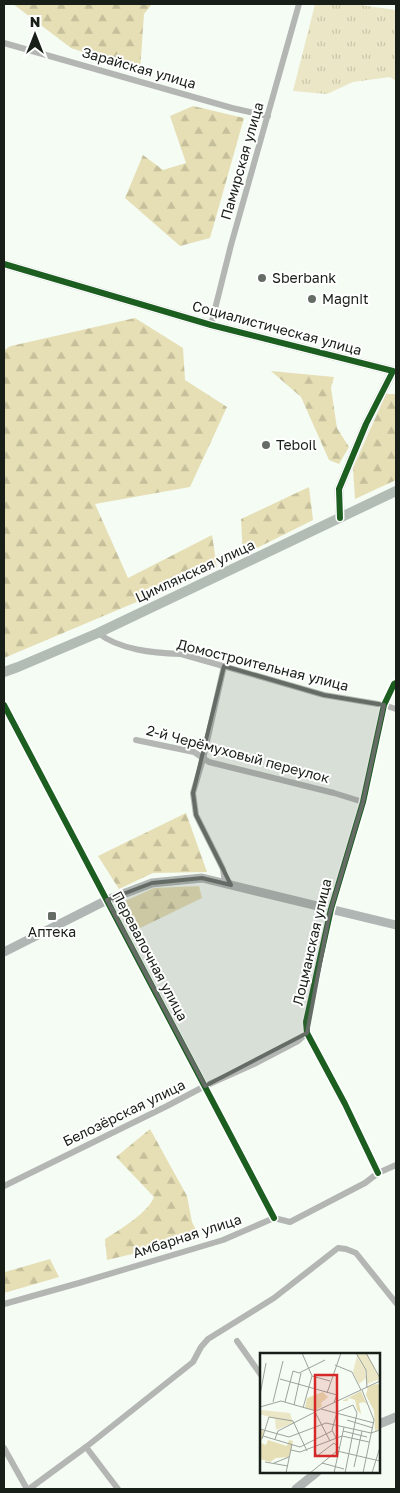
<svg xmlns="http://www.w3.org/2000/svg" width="400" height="1493" font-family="'Golos Text',sans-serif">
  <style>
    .grass { fill: url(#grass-tufts) }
    .forest { fill: url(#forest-firs) }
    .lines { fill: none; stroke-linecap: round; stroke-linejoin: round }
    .street { stroke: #b3b6b3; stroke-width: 6 }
    .secondary { stroke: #b0b6b3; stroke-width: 9 }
    .primary { stroke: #b3bbb5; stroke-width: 10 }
    .cycleway-casing { stroke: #fff; stroke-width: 9 }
    .cycleway { stroke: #1b5e20; stroke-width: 6 }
    .marked { fill: #656c65; fill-opacity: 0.2; stroke: #656c65; stroke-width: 4; stroke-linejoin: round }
    .poi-dot { fill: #656c65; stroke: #fff; stroke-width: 2 }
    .labels { text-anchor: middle; stroke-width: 4; stroke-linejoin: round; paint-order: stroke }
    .street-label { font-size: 14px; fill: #181e18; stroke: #fff }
    .poi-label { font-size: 14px; fill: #181e18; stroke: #fff; text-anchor: start }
    .inset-road { fill: none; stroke: #9ca39c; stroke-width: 1 }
    .view { fill: #d62828; fill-opacity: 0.15; stroke: #d62828; stroke-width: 2.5 }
    .inset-edge { fill: none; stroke: #181e18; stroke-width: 2.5 }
  </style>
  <defs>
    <pattern id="grass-tufts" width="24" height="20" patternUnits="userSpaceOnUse" patternTransform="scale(1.25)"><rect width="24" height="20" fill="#ebe7c6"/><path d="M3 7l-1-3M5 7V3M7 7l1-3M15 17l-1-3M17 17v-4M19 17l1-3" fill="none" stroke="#c9c6a9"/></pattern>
    <pattern id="forest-firs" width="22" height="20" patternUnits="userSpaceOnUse" patternTransform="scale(1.25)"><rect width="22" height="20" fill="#e6dfb5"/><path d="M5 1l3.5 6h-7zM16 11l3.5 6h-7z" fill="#c5bf9b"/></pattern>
  </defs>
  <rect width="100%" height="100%" fill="#f4fcf4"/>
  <polygon class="grass" points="315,4 353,4 396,10 396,81 390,77 353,82 327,94 293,91"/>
  <g class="forest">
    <polygon points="13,4 152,4 144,14 140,71 71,48"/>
    <polygon points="193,106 244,118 210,238 180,246 125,198 143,155 163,170 186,163 170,116"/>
    <polygon points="135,318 183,348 185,380 227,407 190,487 95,504 128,578 212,535 217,568 4,658 4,350 11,346"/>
    <polygon points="271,371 334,377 331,388 337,428 349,447 339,464 329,460 301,397"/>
    <polygon points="386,394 396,394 396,480 355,499 353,468"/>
    <polygon points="309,487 313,520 243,555 241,519"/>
    <polygon points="186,813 207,872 153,873 119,889 98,856"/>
    <polygon points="199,886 202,898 136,930 125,901 154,888"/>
    <path d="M 150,1129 L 187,1196 L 192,1222 L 200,1238 L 107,1260 L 105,1239 C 119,1230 148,1213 154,1197 L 116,1157 Z"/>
    <polygon points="50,1259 59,1277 4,1293 4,1271 5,1272"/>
  </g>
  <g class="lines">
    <g class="street">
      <polyline points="4,43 232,108 268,116"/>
      <polyline points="211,325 231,245 299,4"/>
      <path d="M 98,633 C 120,650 153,653 181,654 L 324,695 L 384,705 L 396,709"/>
      <polyline points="224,666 203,759 193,793 196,815 223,869 225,883"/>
      <polyline points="4,705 274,1218"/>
      <polyline points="136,740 194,752 209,762 334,793 363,802"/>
      <polyline points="378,1173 345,1104 307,1033 306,1022 331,909 363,802 384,705 394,684 396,683"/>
      <polyline points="4,1186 167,1106 205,1086 254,1064 298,1041 307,1033"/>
      <polyline points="4,1304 79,1283 223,1240 274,1218 290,1222 365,1183 378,1173 396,1165"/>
      <polyline points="237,1341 261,1375"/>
      <polyline points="86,1447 118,1489"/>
      <polyline points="4,1448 27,1489"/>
      <polyline points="29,1489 86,1447 193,1362 201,1347 208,1339 274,1298 338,1248 346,1249 356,1253 396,1303"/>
    </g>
    <g class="secondary">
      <polyline points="4,264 211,325 393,371 366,424 339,489 340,518"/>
      <polyline points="4,952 107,900 152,883 202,878 396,925"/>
      <polyline points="379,1424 396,1417"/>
      <polyline points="296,1489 317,1472"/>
    </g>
    <polyline class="primary" points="4,672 18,667 98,633 396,491"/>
    <defs>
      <g id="cycleway">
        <polyline points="4,264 211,325 393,371 366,424 339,489 340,518"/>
        <polyline points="4,705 274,1218"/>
        <polyline points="378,1173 345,1104 307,1033 306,1022 331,909 363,802 384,705 394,684 396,683"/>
      </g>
    </defs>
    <use href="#cycleway" class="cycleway-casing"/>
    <use href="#cycleway" class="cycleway"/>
  </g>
  <path class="marked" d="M 224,666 L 324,695 L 384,705 L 363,802 L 329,916 L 307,1033 L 205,1086 L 107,900 L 152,883 L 202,878 L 231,885 L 196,815 L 193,793 Z"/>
  <g class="poi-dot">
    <circle cx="262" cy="278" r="5"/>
    <circle cx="312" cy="299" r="5"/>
    <circle cx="266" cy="445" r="5"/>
    <rect x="47" y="911" width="10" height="10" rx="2.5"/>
  </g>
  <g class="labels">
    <g class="street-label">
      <text transform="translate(139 68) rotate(16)" y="5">Зарайская улица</text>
      <text transform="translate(242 161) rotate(-74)" y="5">Памирская улица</text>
      <text transform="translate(277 328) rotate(15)" y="5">Социалистическая улица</text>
      <text transform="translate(195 571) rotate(-25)" y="5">Цимлянская улица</text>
      <text transform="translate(263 665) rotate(14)" y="5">Домостроительная улица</text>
      <text transform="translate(238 754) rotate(15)" y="5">2-й Черёмуховый переулок</text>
      <text transform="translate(312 942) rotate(-77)" y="5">Лоцманская улица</text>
      <text transform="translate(150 956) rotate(62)" y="5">Перевалочная улица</text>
      <text transform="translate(124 1113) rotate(-26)" y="5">Белозёрская улица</text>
      <text transform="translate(187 1236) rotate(-18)" y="5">Амбарная улица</text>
    </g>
    <g class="poi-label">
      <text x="272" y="283">Sberbank</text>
      <text x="322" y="304">Magnit</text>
      <text x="276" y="450">Teboil</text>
      <text x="52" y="937" text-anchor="middle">Аптека</text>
    </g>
  </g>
  <g transform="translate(260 1353)">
    <rect width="120" height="120" fill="#f4fcf4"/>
    <path d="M 97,3 L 105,17 L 106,25 L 99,31 L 93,19 Z" fill="#ebe7c6"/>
    <path d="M 116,31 L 120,32 L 120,76 L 115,78 L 114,58 L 106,42 L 108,34 ZM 101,38 L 107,52 L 104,49 L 99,50 L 101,61 L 97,57 L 95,47 L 89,45 L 87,48 L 82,48 ZM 63,39 L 68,44 L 61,50 L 62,53 L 55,58 L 45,55 L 47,45 ZM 0,77 L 4,78 L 1,90 L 6,92 L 8,87 L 27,93 L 29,87 L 33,88 L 29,104 L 16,105 L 10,109 L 0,106 Z" fill="#e6dfb5"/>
    <path d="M 96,0 L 107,0 L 120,26 L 107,31 L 107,20 ZM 1,57 L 30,60 L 33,70 L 16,77 L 15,66 L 0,61 Z" fill="#ebe7c6"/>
    <path class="inset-road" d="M 42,0 L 52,23 L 43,55M 96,0 L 106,17 L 107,35M 106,0 L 120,25M 75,12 L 92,19 L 101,37M 52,23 L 70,28M 20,26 L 77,42 L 74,49M 102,37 L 114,67 L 103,120M 67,40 L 81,0M 0,42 L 6,10M 13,49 L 23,8M 25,49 L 33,18 L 39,20 L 65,7M 34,52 L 41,20M 0,54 L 21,48 L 56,58 L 120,28M 61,56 L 114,70M 87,67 L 113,75M 0,76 L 29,84 L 66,70 L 111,80 L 120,77M 83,78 L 107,84M 3,83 L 40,94 L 72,78M 76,85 L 72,77 L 77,59 L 93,52 L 97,60 L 85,120M 2,86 L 9,64 L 33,68 L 47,98M 15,86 L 18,78 L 55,59 L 70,88M 31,97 L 40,99 L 82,83 L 109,89M 56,100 L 57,103 L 74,90 L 80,96M 5,109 L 28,113M 14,110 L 29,104M 62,110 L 84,116M 94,114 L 102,78M 26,120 L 32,91M 50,120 L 77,98 L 120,108M 74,120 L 84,74M 112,120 L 120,94"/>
    <path class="view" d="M 55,22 L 77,22 L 77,103 L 55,103 Z"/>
    <rect width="120" height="120" class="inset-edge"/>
  </g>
  <rect width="400" height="1493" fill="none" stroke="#181e18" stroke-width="10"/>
  <g transform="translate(35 35)" stroke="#ffffff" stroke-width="4" paint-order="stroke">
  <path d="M0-4L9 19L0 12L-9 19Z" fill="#181e18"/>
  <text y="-8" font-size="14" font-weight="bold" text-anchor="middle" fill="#181e18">N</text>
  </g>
</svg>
